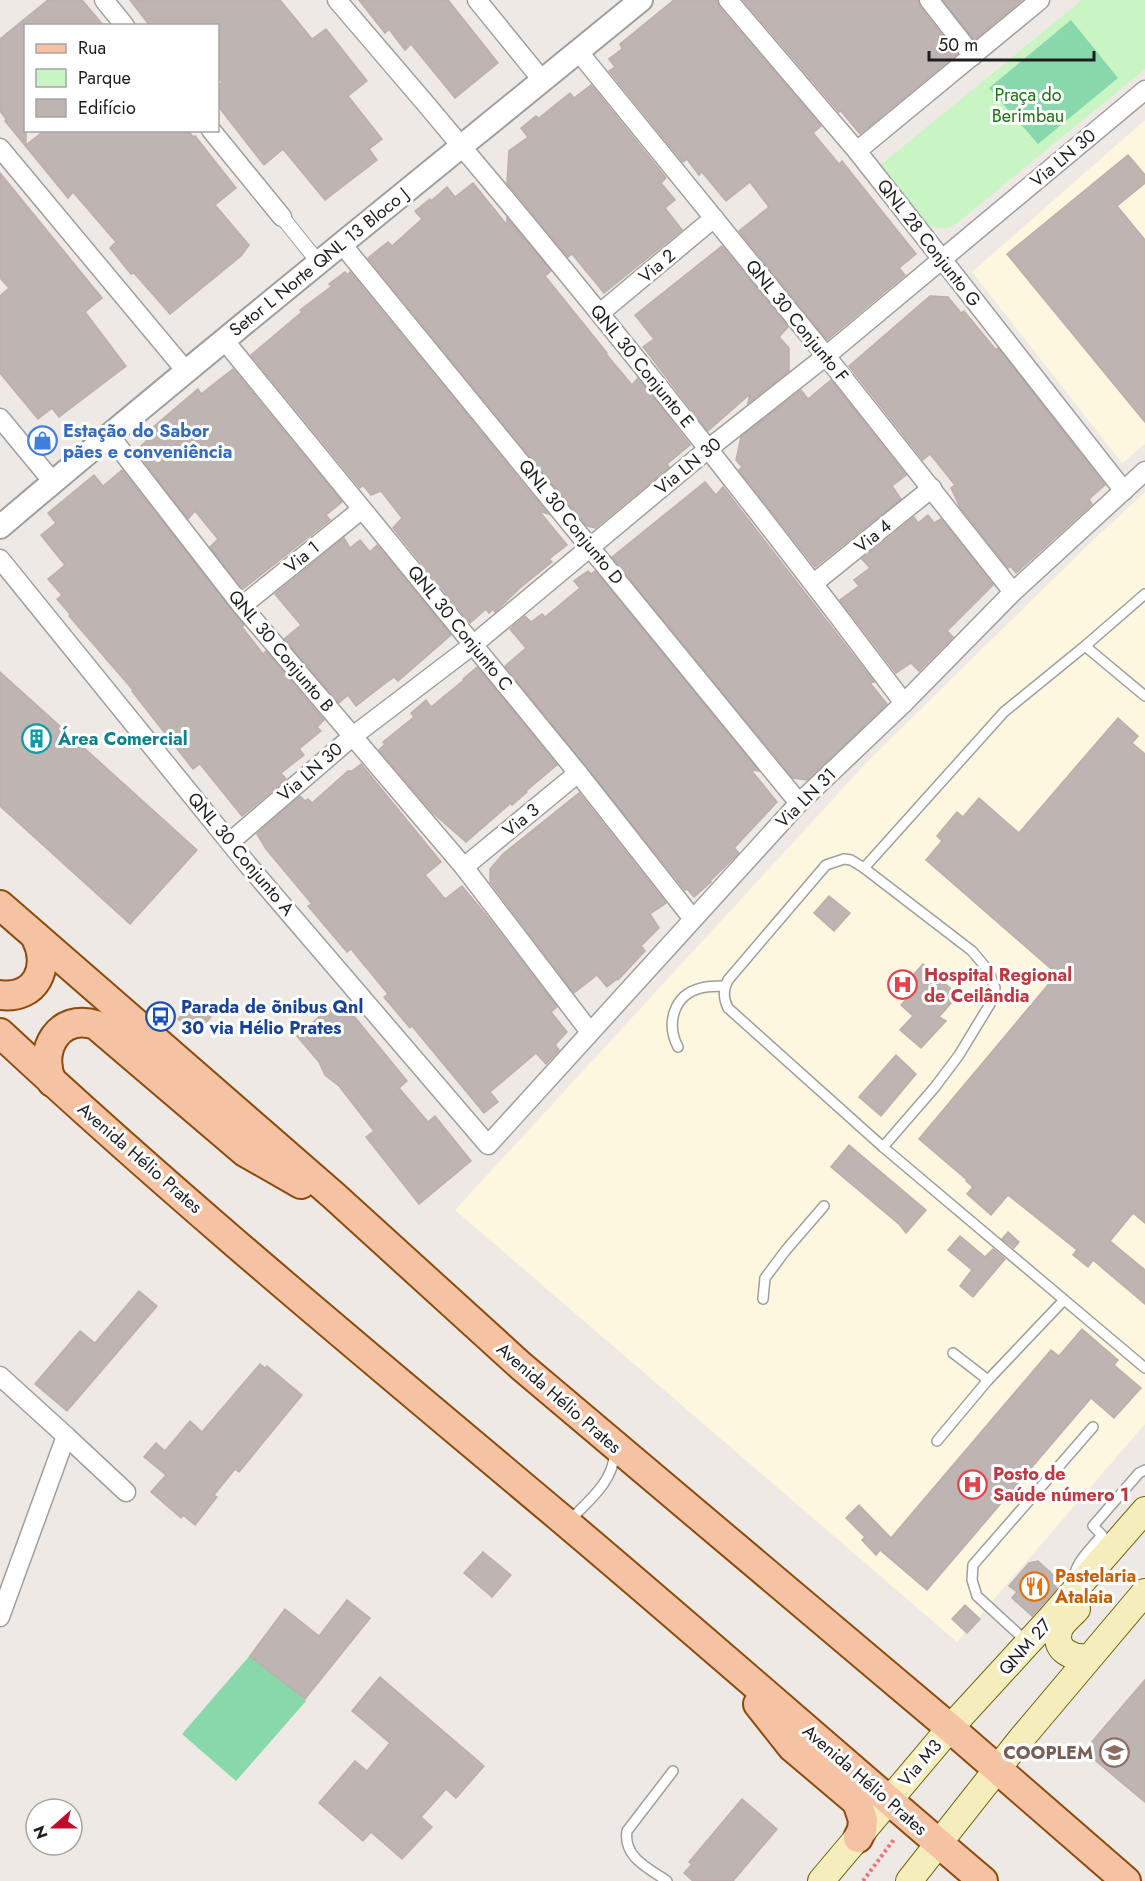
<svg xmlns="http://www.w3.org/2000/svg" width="1145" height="1881" font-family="Jost,sans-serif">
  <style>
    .education { fill: #fdf7df }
    .park { fill: #c9f5c4 }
    .pitch { fill: #88d8ab }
    .building { fill: #beb4b1; stroke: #bfaea8; stroke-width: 1.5 }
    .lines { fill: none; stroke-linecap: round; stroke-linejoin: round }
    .service-casing { stroke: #9f9f9f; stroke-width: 12 }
    .pedestrian-casing { stroke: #9f9f9f; stroke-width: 16 }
    .minor-casing { stroke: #9f9f9f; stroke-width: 21 }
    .tertiary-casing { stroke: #9f9f9f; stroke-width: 26 }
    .secondary-casing { stroke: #6d670d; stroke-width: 28 }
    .primary-casing { stroke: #8c4b0b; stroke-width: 32 }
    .path { stroke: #ef747c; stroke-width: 4; stroke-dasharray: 3 3; stroke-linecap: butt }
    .service { stroke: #fff; stroke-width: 9 }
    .pedestrian { stroke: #fff; stroke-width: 14 }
    .minor { stroke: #fff; stroke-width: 18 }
    .tertiary { stroke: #fff; stroke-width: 22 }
    .secondary { stroke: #f5eebc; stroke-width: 26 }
    .primary { stroke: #f5c3a3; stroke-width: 28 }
    .labels { text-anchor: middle; stroke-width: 6; stroke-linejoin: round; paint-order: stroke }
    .park-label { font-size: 18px; fill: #1c7413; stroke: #fff }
    .street-label { font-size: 18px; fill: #1e1e1e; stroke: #fff }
    .shop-label { font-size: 18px; font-weight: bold; fill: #366cbe; stroke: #fff; text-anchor: start }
    .culture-label { font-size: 18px; font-weight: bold; fill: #0d838f; stroke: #fff; text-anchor: start }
    .health-label { font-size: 18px; font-weight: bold; fill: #be3a42; stroke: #fff; text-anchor: start }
    .transit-label { font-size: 18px; font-weight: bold; fill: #164399; stroke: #fff; text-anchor: start }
    .food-label { font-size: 18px; font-weight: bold; fill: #c56008; stroke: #fff; text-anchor: start }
    .education-label { font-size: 18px; font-weight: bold; fill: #785e54; stroke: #fff; text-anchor: end }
  </style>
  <rect width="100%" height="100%" fill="#eee9e4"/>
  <g class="education">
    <polygon points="1145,120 1145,444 1122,463 972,272"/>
    <polygon points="1145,492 1145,1424 957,1642 455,1210 869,760 1089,544"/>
  </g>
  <path class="park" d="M 1082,0 L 1145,0 L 1145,69 L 956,224 C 942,232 932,228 920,218 L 878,167 Z"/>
  <g class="pitch">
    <polygon points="1071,20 1118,78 1038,144 989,88"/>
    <polygon points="252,1653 306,1701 236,1781 182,1734"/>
  </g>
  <g class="building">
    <polygon points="48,0 82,0 104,26 26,26 26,145 45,130 188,130 193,137 195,136 236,188 215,205 249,245 241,256 170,314 134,273 131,274 110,248 116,242 73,192 68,198 5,121 6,119 0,111 0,39"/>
    <polygon points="130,0 280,0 312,39 326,29 367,81 348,96 382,139 369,149 377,160 325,200 283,149 264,165 218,106 218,86 222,82 218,76 218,26 150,26"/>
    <polygon points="359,0 448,0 498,63 455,98 411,44 405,50 389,29 385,33"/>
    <polygon points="674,0 717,0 719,7 821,126 813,133 839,164 842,161 916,254 899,268 905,275 827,340 739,231 769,207 750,182 726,201 702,172 699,175 687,159 683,162 609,71 615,67 609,59 622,49 620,44"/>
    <polygon points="743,0 918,0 920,7 957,54 860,134 841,111 839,112"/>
    <polygon points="943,0 1022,0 974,40"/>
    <polygon points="591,85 666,178 661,183 675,200 665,208 682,230 604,293 572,254 568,257 507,183 509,151 528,137 521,128 536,116 539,118 570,93 574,98"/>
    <polygon points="1128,155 1145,175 1145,183 1117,206 1145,240 1145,422 1007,254"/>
    <polygon points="0,173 102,298 85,312 126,366 59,417 52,408 38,419 0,373 0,296 9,288 0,278"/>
    <polygon points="473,183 507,225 507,218 551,271 545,276 607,353 606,354 632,385 638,378 690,445 667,464 669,467 595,528 587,526 368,258 388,242 392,246 422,219 415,211 430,199 431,201 447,187 455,197"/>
    <polygon points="722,246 788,327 779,337 789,348 789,371 748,403 750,394 708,431 643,347 654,339 635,315"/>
    <polygon points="345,272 348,275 350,272 548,514 539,511 567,545 549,559 552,562 521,587 495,612 493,609 489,613 486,609 470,623 393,528 402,518 381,491 371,495 363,485 360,488 251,355 302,312 300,310 332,286 329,284"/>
    <polygon points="930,296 948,297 961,313 964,311 996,350 998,348 1105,485 1089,499 1092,504 1016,573 1010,566 1008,568 960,507 951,488 955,485 930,454 923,460 849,366"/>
    <polygon points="233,369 342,502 326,515 330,520 243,589 210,547 218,539 195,511 188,519 140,456 145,451 141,446 156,432 152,428 198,389 201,394"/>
    <polygon points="831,380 906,475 892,486 901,499 815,567 739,470 742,467 736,460 741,437 801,390 808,399"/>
    <polygon points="122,470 244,625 242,627 263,654 266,651 324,720 317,727 321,731 299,749 304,755 281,773 286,779 242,816 200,764 193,769 132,691 133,690 69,616 70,614 57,599 62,595 48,579 65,565 41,535 56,523 48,513 94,475 103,486"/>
    <polygon points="705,482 716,495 723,487 874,682 870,683 887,704 807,780 793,778 612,557"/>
    <polygon points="928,515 934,523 941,519 993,585 947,631 953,637 919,671 911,663 896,673 840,600 859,586 854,580 870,568 862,559 914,517 918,523"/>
    <polygon points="344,538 350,548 360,540 370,552 377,545 451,635 398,681 394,677 387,682 356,706 348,695 339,703 284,639 301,625 275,594"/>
    <polygon points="588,571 591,574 595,571 759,771 751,770 777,802 734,848 739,853 710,881 711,882 694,897 687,889 685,890 505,666 526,648 510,629 525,616 531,622 542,614 545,617 580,588 574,581"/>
    <polygon points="477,667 557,765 526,791 527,792 512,805 511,803 466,842 433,813 379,750 385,744 383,742 414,717 411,713 426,700 431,707 464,680 463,679"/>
    <polygon points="0,672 197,850 130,924 0,806"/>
    <polygon points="1118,718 1138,736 1132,743 1145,754 1145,1223 1133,1213 1110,1241 1145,1270 1145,1304 1093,1260 1088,1267 1073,1255 1077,1250 1008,1195 991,1215 967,1194 973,1187 966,1181 967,1180 919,1139 1057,974 926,860 942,841 937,836 957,812 963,817 979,798 1019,833"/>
    <polygon points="361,764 441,862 425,875 445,899 462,886 490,920 557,1007 551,1012 567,1032 555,1045 559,1050 546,1064 536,1053 490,1092 498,1102 484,1113 412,1026 410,1028 384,997 388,994 351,949 347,952 308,906 312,904 266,849 257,834 300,796 305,801 308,799 312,803 348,771 352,771"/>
    <polygon points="579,793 666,903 650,914 659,928 641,946 645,951 618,980 617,979 607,987 597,975 574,993 490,882 490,869 503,854"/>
    <polygon points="829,896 850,913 834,931 814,913"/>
    <polygon points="923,964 958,995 939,1017 946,1021 921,1048 900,1030 913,1016 901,1005 914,991 905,984"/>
    <polygon points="340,999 407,1081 399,1088 428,1122 435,1116 471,1161 419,1204 366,1137 374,1131 339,1086 325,1075 319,1062 297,1036"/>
    <polygon points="194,1002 211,1017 195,1035 178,1019"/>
    <polygon points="896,1055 916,1074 881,1116 859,1097"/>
    <polygon points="849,1145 926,1210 906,1233 900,1225 831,1167"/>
    <polygon points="1008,1232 1019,1242 1014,1248 1002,1239"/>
    <polygon points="960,1236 985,1257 993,1249 1005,1259 973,1297 960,1286 972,1270 948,1250"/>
    <polygon points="139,1291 157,1306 67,1411 35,1384 80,1331 95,1343"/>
    <polygon points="1082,1329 1118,1360 1114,1365 1141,1388 1114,1418 1091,1398 927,1590 880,1550 876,1555 862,1540 865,1537 846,1518 859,1505 891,1538 1051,1350 1059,1356"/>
    <polygon points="260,1364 265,1368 267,1366 302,1395 239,1472 235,1469 214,1495 217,1497 195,1525 183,1515 181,1518 151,1492 166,1475 144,1457 156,1443 165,1451 190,1421 202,1432"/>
    <polygon points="483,1552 511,1575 492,1597 464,1573"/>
    <polygon points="1038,1561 1059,1580 1054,1585 1057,1588 1032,1616 1012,1598 1017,1592 1009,1586 1029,1563"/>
    <polygon points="347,1600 370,1618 305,1699 250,1656 285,1609 319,1636"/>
    <polygon points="965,1605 980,1619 967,1633 952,1619"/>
    <polygon points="380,1677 484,1766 456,1798 446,1789 421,1817 432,1827 402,1859 371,1832 363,1841 319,1803 355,1761 367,1771 390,1743 352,1711"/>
    <polygon points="1145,1680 1145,1802 1084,1751"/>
    <polygon points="742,1799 777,1829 733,1881 693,1881 684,1873 692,1864 689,1862"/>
  </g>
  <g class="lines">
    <defs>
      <g id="service">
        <polyline points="1085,646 1145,696"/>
        <path d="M 844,859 L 851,860 L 864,868 L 972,951 L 988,970 L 995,988 L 990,1004 L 959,1055 L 935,1087 L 883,1147 L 728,1008 C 723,998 723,990 728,980 L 826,865 Z"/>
        <polyline points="864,868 1004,712 1085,646 1145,594"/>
        <path d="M 678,1047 C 666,1024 673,995 701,988 C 708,986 717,986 725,986"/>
        <polyline points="883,1147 1145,1368"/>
        <polyline points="763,1299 765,1278 786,1250 824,1206"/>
        <polyline points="953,1353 988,1380"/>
        <polyline points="937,1441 988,1380 1064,1300"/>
        <path d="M 568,1522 C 586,1503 615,1481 614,1453"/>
        <path d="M 1074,1581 C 1073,1564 1092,1548 1102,1535 L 1093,1526 L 1139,1473 L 1145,1470"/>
        <polyline points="1026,1641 977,1596 972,1580 973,1565 1093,1427"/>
        <path d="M 667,1881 C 648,1868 623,1857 627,1831 L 673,1771"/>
      </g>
      <polyline id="pedestrian" points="282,217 319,263"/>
      <g id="minor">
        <polyline points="104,0 125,26"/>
        <path d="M 337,0 C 534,228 723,462 904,703"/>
        <polyline points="477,0 542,80"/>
        <polyline points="728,0 857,151 1124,491"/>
        <polyline points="929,0 973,56"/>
        <polyline points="578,51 826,356 1013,592"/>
        <polyline points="211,130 282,217"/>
        <polyline points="0,148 186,371"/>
        <polyline points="857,151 1040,0"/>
        <polyline points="341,243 799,803"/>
        <polyline points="600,313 714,218"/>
        <polyline points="224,340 578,773 693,919"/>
        <polyline points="0,418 53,482"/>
        <polyline points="110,436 242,606 464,867 590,1032"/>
        <polyline points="0,559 248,865 488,1145 799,803 904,703 1013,592 1145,471"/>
        <polyline points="814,583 932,488"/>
        <polyline points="242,606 362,509"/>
        <polyline points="230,842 353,736 474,644 708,449 826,356 1145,90"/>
        <polyline points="464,867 578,773"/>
        <polyline points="0,1376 66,1436 0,1617"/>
        <polyline points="66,1436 126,1492"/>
      </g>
      <path id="tertiary" d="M 0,527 C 211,348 427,175 641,0"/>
      <g id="secondary">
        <path d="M 1077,1609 C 1072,1615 1061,1623 1059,1631 C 1053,1651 1074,1659 1089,1657"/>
        <polyline points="821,1881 950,1728 1048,1621 1145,1510"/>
        <polyline points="909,1881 1021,1739 1145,1592"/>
      </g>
      <g id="primary">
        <polyline points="0,905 333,1195 521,1366 950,1728 1126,1881"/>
        <path d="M 0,995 C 36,1000 51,967 36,938"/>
        <path d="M 0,1033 C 181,1202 373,1360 563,1520 C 704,1639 842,1761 983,1881"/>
        <path d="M 52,1082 C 37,1050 59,1013 96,1025 L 245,1152 L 301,1184"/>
        <polyline points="758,1704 792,1747 857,1802 863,1820 862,1830 858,1838"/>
      </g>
    </defs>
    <use href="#service" class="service-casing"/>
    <use href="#pedestrian" class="pedestrian-casing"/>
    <use href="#minor" class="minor-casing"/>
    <use href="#tertiary" class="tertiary-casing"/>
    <use href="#secondary" class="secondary-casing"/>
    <use href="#primary" class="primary-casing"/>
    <polyline class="path" points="863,1881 895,1838"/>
    <use href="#service" class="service"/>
    <use href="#pedestrian" class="pedestrian"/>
    <use href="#minor" class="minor"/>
    <use href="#tertiary" class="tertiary"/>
    <use href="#secondary" class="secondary"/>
    <use href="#primary" class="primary"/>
  </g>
  <defs>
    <symbol id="shop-ring" viewBox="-11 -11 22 22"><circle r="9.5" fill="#fff" stroke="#3f7fe0" stroke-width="1.5"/><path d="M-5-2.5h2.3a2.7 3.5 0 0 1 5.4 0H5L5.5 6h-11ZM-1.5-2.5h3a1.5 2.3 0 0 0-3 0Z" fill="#3f7fe0"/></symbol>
    <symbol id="building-ring" viewBox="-11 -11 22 22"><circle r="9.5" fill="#fff" stroke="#0f9aa8" stroke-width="1.5"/><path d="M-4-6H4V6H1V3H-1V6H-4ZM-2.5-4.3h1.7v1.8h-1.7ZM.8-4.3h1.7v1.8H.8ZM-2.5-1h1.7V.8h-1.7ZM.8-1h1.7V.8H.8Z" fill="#0f9aa8"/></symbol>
    <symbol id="hospital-ring" viewBox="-11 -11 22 22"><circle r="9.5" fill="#fff" stroke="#e0444e" stroke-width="1.5"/><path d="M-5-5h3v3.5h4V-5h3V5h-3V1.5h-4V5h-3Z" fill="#e0444e"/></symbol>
    <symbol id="bus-ring" viewBox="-11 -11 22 22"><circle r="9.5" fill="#fff" stroke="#1a4fb4" stroke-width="1.5"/><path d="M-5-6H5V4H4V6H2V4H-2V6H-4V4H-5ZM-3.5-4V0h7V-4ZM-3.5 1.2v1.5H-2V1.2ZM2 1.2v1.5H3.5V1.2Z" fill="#1a4fb4"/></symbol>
    <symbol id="restaurant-ring" viewBox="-11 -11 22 22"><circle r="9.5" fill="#fff" stroke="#e8710a" stroke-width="1.5"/><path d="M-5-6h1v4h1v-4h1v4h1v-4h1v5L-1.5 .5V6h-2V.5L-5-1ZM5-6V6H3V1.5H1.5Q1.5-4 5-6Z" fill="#e8710a"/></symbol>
    <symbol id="school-ring" viewBox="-11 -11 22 22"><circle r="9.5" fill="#fff" stroke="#8d6e63" stroke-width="1.5"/><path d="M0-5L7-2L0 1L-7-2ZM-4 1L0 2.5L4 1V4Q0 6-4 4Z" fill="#8d6e63"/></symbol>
  </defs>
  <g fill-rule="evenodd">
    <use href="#shop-ring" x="26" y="424" width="33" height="33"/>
    <use href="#building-ring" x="20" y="722" width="33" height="33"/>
    <use href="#hospital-ring" x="886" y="968" width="33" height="33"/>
    <use href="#bus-ring" x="144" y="1000" width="33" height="33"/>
    <use href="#hospital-ring" x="956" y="1468" width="33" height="33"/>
    <use href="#restaurant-ring" x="1018" y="1570" width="33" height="33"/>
    <use href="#school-ring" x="1098" y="1736" width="33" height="33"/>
  </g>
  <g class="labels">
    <g class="park-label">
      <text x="1028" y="101">Praça do<tspan x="1028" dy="21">Berimbau</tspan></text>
    </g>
    <g class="street-label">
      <text transform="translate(1063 158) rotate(-40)" y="6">Via LN 30</text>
      <text transform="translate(929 243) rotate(52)" y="6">QNL 28 Conjunto G</text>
      <text transform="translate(319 262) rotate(-39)" y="6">Setor L Norte QNL 13 Bloco J</text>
      <text transform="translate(657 266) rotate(-40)" y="6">Via 2</text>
      <text transform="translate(797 321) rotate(51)" y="6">QNL 30 Conjunto F</text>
      <text transform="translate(642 366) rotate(51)" y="6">QNL 30 Conjunto E</text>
      <text transform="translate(688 466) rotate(-39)" y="6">Via LN 30</text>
      <text transform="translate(571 522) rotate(51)" y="6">QNL 30 Conjunto D</text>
      <text transform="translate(873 536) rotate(-39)" y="6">Via 4</text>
      <text transform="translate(302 557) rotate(-39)" y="6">Via 1</text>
      <text transform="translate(460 628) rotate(51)" y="6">QNL 30 Conjunto C</text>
      <text transform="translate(281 651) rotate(50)" y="6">QNL 30 Conjunto B</text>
      <text transform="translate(310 772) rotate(-41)" y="6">Via LN 30</text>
      <text transform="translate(806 798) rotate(-45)" y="6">Via LN 31</text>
      <text transform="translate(521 820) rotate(-39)" y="6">Via 3</text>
      <text transform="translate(241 854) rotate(50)" y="6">QNL 30 Conjunto A</text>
      <text transform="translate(140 1158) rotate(41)" y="6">Avenida Hélio Prates</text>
      <text transform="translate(559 1398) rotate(41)" y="6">Avenida Hélio Prates</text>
      <text transform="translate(1025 1647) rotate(-48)" y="6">QNM 27</text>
      <text transform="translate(920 1763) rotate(-49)" y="6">Via M3</text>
      <text transform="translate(865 1780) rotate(41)" y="6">Avenida Hélio Prates</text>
    </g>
    <g class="shop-label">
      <text x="63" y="437">Estação do Sabor<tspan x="63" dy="21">pães e conveniência</tspan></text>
    </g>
    <g class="culture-label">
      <text x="58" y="745">Área Comercial</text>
    </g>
    <g class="health-label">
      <text x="924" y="981">Hospital Regional<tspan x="924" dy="21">de Ceilândia</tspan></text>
      <text x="993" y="1480">Posto de<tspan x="993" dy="21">Saúde número 1</tspan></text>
    </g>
    <g class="transit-label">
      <text x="181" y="1013">Parada de õnibus Qnl<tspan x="181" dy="21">30 via Hélio Prates</tspan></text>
    </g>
    <g class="food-label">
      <text x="1055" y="1582">Pastelaria<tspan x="1055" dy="21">Atalaia</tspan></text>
    </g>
    <g class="education-label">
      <text x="1093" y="1759">COOPLEM</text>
    </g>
  </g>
  <rect x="24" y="24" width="195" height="108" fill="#ffffff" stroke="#a5a5a5" stroke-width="1.5"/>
  <rect x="36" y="44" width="30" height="9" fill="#f5c3a3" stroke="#a5a5a5" stroke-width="1.5"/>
  <text x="78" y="54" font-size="18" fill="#1e1e1e">Rua</text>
  <rect x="36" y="69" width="30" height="18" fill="#c9f5c4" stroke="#a5a5a5" stroke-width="1.5"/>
  <text x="78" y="84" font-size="18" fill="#1e1e1e">Parque</text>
  <rect x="36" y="99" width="30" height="18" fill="#beb4b1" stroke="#a5a5a5" stroke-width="1.5"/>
  <text x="78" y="114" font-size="18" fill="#1e1e1e">Edifício</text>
  <g transform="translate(54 1827) rotate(249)"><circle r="28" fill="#ffffff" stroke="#a5a5a5" stroke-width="1.5"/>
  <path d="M0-4.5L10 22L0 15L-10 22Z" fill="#bd0f2c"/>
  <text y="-9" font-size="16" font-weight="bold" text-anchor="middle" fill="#1e1e1e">N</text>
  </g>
  <path d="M929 51v9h165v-9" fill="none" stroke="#1e1e1e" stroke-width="3"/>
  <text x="938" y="51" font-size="18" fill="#1e1e1e" stroke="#ffffff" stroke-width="4.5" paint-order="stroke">50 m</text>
</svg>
